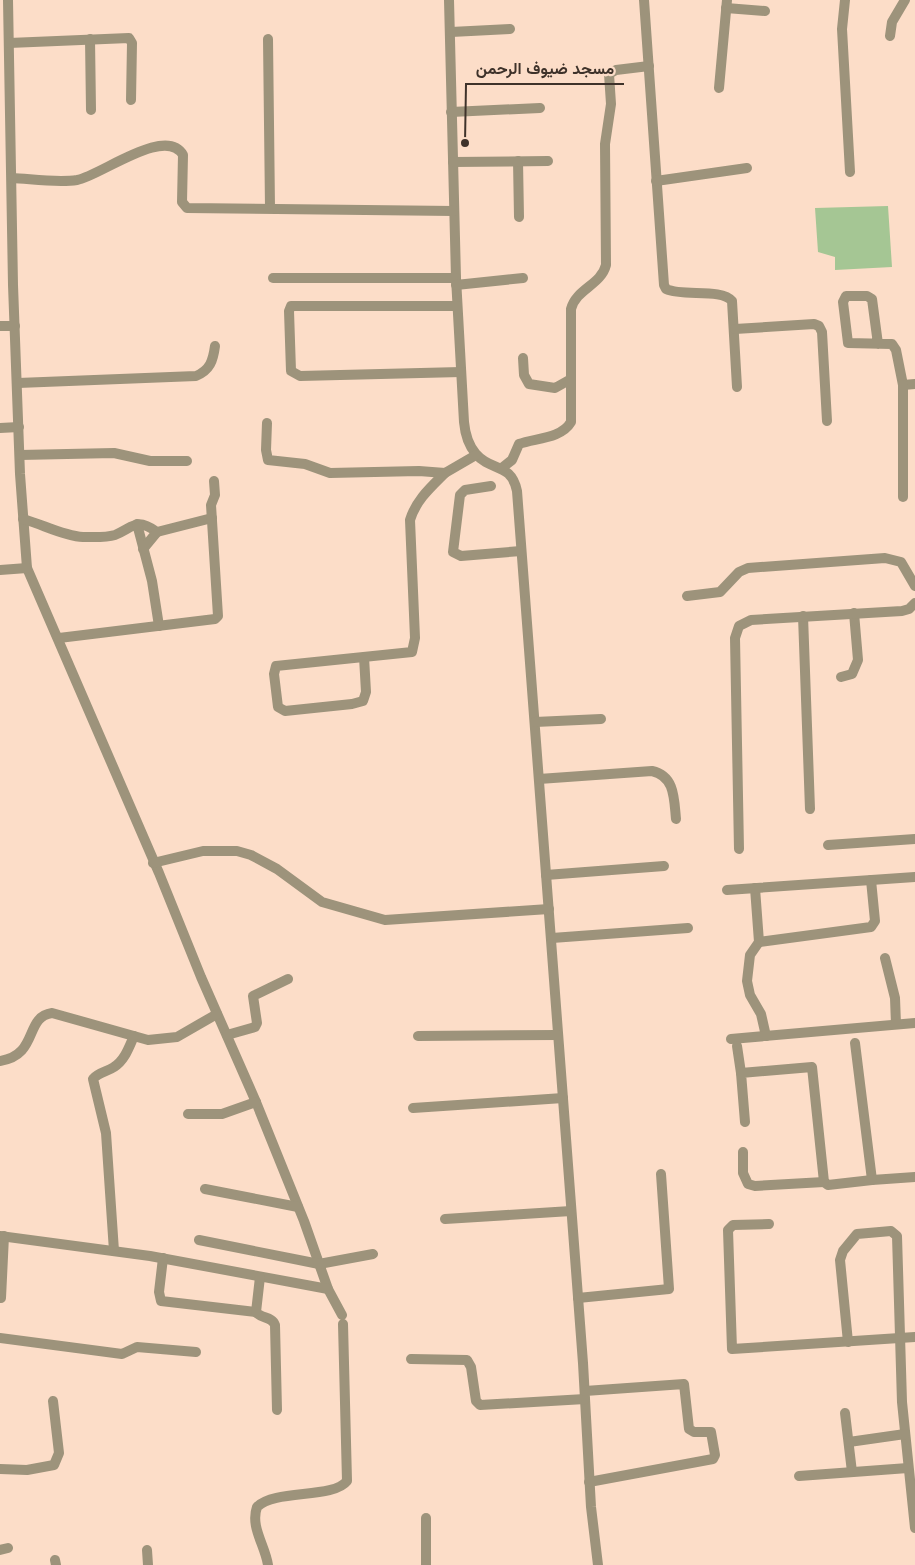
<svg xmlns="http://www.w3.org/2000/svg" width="915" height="1565" font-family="Montserrat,Vazirmatn,sans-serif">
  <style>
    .green { fill: #a5c694 }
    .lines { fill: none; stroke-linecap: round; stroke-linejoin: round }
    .minor { stroke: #9d937b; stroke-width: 10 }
    .leader { fill: none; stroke: #3e322a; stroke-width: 2 }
    .callout-dot { fill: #3e322a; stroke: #fcddc8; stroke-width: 2 }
    .callout-label { font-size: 16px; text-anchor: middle; font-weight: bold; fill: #3e322a; stroke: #fcddc8; stroke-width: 4.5; stroke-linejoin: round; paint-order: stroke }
  </style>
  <rect width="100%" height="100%" fill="#fcddc8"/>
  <polygon class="green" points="888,206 892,267 835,270 835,257 818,252 815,208"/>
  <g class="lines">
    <g class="minor">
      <polyline points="8,0 13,285 20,474 27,568 159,873 201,977 256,1102 304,1221 328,1289 342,1315"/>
      <path d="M 449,0 L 456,278 L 464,422 C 465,433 468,445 476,454 C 491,472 511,462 517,491 L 583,1363 L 591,1507 L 598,1565"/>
      <path d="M 644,0 L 664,285 L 666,289 C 683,297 721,288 732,301 L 737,387"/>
      <polyline points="845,0 842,29 850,172"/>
      <polyline points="726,8 765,11"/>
      <polyline points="451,32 510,29"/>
      <polyline points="890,36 892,22 905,0"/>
      <polyline points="90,39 91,110"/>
      <polyline points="268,39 270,208"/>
      <polyline points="9,43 129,38 132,43 131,100"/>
      <polyline points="719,88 727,0"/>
      <polyline points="451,112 540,108"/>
      <polyline points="518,161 519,217"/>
      <polyline points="453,162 548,161"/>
      <path d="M 12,178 C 32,179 57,183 77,180 C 100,176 166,125 183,155 L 182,202 L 187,208 L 454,211"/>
      <polyline points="656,181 747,168"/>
      <polyline points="273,278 456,278"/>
      <polyline points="456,285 523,278"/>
      <polyline points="457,306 291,306 289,311 291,371 300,376 461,372"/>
      <polyline points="0,326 15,326"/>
      <polyline points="735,329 814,324 819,326 822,332 827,421"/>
      <polyline points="878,344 872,299 867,296 846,296 843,302 848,343 892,344 896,350 903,385 915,384"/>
      <polyline points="523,358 524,375 529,384 555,388 571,379"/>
      <path d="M 18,383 L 196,376 C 210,370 213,361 215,346"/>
      <polyline points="903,385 903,497"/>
      <polyline points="267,423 266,450 268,460 305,464 330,473 419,471 445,473 476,455"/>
      <polyline points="0,428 19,427"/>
      <polyline points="20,455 114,453 150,461 187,461"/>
      <path d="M 502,468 L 512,460 L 519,444 C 535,438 561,439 571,422 L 571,309 C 576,289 601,285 606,265 L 605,144 L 611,104 L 609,74 L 616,70 L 649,66"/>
      <polyline points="491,486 465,490 460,495 453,552 461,556 521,551"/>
      <path d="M 23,519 C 42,524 63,536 83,537 C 93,537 105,538 115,535 C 134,527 136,517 157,532 L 212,518"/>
      <polyline points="137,524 152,581 159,626"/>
      <polyline points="143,549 157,532"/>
      <polyline points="0,570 27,568"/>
      <polyline points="687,596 720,592 739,572 748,568 885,558 901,562 915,586"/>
      <polyline points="803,616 810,809"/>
      <polyline points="59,638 215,619 218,616 211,505 215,495 214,481"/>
      <path d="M 364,657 L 366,692 L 363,701 L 352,704 L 285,711 L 278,707 L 274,674 L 276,666 L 412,652 L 415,638 L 410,520 C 416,500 431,487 445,473"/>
      <polyline points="841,677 852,674 858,660 854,613"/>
      <polyline points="535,722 601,719"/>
      <path d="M 539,779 L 652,771 C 675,776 674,799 676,819"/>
      <polyline points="828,845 915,839"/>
      <polyline points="739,849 735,638 739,626 751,620 902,611 909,609 915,603"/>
      <polyline points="153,863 203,851 237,851 251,855 277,869 322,902 385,920 549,909"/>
      <polyline points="546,875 664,866"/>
      <polyline points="755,888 759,942 750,955 747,981 750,995 761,1014 766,1036"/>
      <polyline points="727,890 915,877"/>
      <polyline points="552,938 688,928"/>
      <polyline points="759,942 871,927 875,921 871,880"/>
      <polyline points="885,958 895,998 896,1024"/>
      <polyline points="227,1035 255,1027 257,1023 253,996 288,979"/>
      <polyline points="418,1036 558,1035"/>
      <polyline points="731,1039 915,1023"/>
      <polyline points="855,1043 872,1180 915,1177"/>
      <polyline points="737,1046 741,1073"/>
      <path d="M 0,1061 C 39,1055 24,1017 52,1013 L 148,1040 L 177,1037 L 217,1014"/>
      <polyline points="413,1108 563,1098"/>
      <polyline points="188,1114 222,1114 256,1102"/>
      <polyline points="745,1122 741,1073 812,1067 824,1182 828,1185 872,1180"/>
      <polyline points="743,1152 743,1173 748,1184 755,1186 824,1182"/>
      <polyline points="205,1189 298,1207"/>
      <polyline points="445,1219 571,1211"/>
      <polyline points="769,1224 733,1225 728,1230 732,1349 915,1337"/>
      <polyline points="0,1236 150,1256 328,1289"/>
      <polyline points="199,1240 319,1264 373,1254"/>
      <path d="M 114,1251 L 106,1133 L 93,1079 C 99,1072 107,1072 114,1067 C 125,1060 129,1047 134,1036"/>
      <polyline points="163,1258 159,1292 161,1301 256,1312"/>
      <path d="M 260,1277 L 256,1312 C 261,1319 272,1316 275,1325 L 277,1410"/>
      <polyline points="1,1298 4,1236"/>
      <polyline points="578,1298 669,1289 661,1174"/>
      <polyline points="0,1338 122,1354 137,1347 196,1352"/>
      <polyline points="848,1342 840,1260 843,1251 857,1234 891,1231 897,1236 902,1402 915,1528"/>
      <polyline points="411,1359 467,1360 471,1367 476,1401 480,1405 585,1399"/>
      <polyline points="585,1391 684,1384 689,1429 694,1432 711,1432 715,1455 713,1459 589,1482"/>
      <polyline points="845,1413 852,1472"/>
      <polyline points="849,1442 905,1434"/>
      <polyline points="0,1469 27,1470 54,1465 59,1453 53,1401"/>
      <polyline points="799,1476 908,1468"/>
      <polyline points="426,1518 426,1565"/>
      <polyline points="0,1550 8,1548"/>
      <polyline points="147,1550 148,1565"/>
      <polyline points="55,1560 56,1565"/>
      <path d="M 268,1565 C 265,1545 250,1527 257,1507 C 275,1489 333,1499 347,1481 L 343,1324"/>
    </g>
  </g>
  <path class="leader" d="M465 143L466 84H624"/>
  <circle class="callout-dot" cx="465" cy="143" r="5"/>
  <g class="callout-label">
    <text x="545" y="74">مسجد ضيوف الرحمن</text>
  </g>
</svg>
